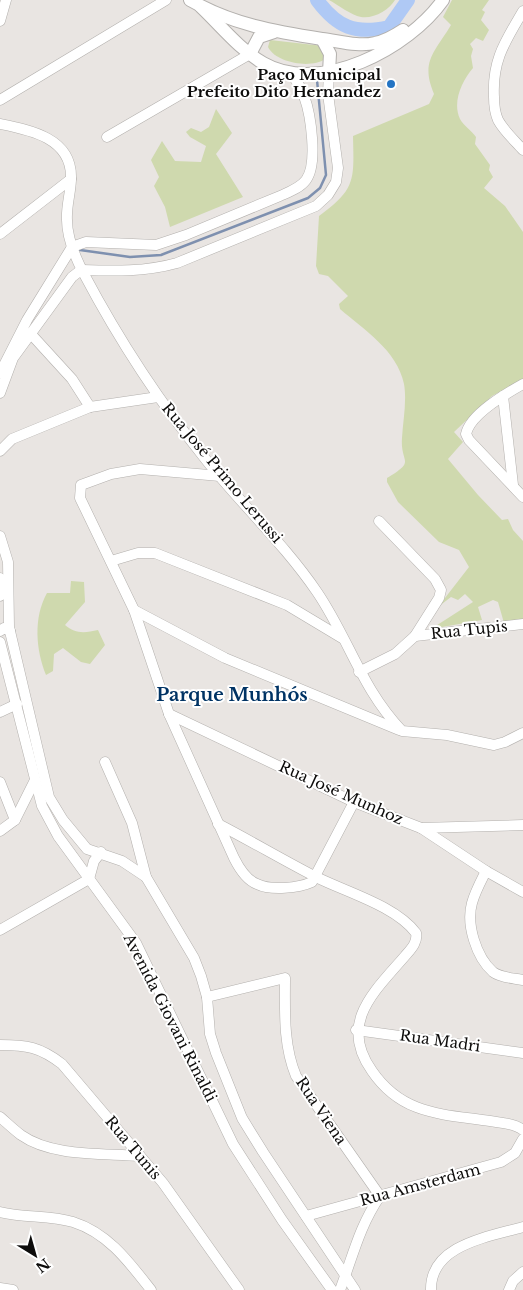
<svg xmlns="http://www.w3.org/2000/svg" width="523" height="1290" font-family="'Libre Baskerville',serif">
  <style>
    .green { fill: #cfd9ae }
    .lines { fill: none; stroke-linecap: round; stroke-linejoin: round }
    .stream { stroke: #7e90af; stroke-width: 2.5 }
    .river { stroke: #afc9f5; stroke-width: 14 }
    .minor-casing { stroke: #b3b0ad; stroke-width: 11 }
    .major-casing { stroke: #b3b0ad; stroke-width: 14 }
    .minor { stroke: #fff; stroke-width: 10 }
    .major { stroke: #fff; stroke-width: 12 }
    .poi-dot { fill: #2474c3; stroke: #fff; stroke-width: 2 }
    .labels { text-anchor: middle; stroke-width: 4; stroke-linejoin: round; paint-order: stroke }
    .poi-label { font-size: 15px; font-weight: bold; fill: #0d0c0b; stroke: #fff; text-anchor: end }
    .street-label { font-size: 15px; fill: #0d0c0b; stroke: #fff }
    .quarter-label { font-size: 18px; font-weight: bold; fill: #003364; stroke: #fff }
  </style>
  <rect width="100%" height="100%" fill="#e9e5e2"/>
  <g class="green">
    <path d="M 329,0 L 395,0 C 389,10 374,19 361,17 C 351,15 338,5 329,0 Z"/>
    <path d="M 452,0 L 489,0 L 482,10 L 485,12 L 481,20 L 489,30 L 483,41 L 476,38 L 470,44 L 473,49 L 471,56 L 473,68 C 462,81 452,102 460,119 C 463,125 472,131 476,137 L 475,144 L 490,165 L 489,170 L 493,177 L 484,188 L 505,206 L 523,232 L 523,379 L 492,396 L 454,432 L 463,442 L 448,459 L 478,495 L 502,520 L 508,519 L 513,530 L 523,541 L 523,620 L 504,623 L 498,602 L 493,600 L 478,607 L 482,620 L 431,629 L 473,602 L 465,594 L 458,600 L 451,597 L 438,607 L 469,567 L 459,550 L 439,542 L 398,502 L 387,482 L 387,478 C 417,460 400,464 402,438 C 403,421 407,401 404,384 C 397,350 364,330 340,309 L 339,304 L 348,296 L 328,276 L 319,274 L 316,266 L 319,216 C 356,189 354,180 353,136 L 429,104 L 434,94 C 420,61 435,52 451,25 L 443,17 Z"/>
    <path d="M 270,40 L 323,46 L 325,59 C 311,69 276,63 268,47 Z"/>
    <polygon points="216,109 232,133 216,154 243,197 170,227 165,207 154,186 159,177 151,160 162,141 175,161 201,162 206,146 190,137 186,132 191,128 201,132 209,127"/>
    <path d="M 71,581 L 84,582 L 85,602 L 65,625 C 75,634 85,633 98,630 L 105,645 L 90,664 L 81,662 L 63,648 L 54,654 L 53,671 L 46,675 C 36,650 33,618 47,593 L 70,593 Z"/>
  </g>
  <g class="lines">
    <polyline class="stream" points="80,250 130,257 161,255 308,198 320,188 326,175 317,80"/>
    <path class="river" d="M 317,0 C 337,27 355,35 389,27 L 408,0"/>
    <defs>
      <g id="minor">
        <path d="M 523,11 C 505,42 492,60 494,97 C 494,105 495,113 498,120 C 504,131 515,141 523,150"/>
        <polyline points="0,21 6,0"/>
        <polyline points="0,100 166,0"/>
        <path d="M 0,124 C 30,130 72,138 71,178 C 71,192 66,206 67,220 C 67,239 75,257 84,274 C 119,340 160,403 207,461 C 243,506 285,545 317,592 C 349,639 361,688 402,731 L 447,735 L 494,745 L 505,742 L 523,733"/>
        <polyline points="107,137 250,54"/>
        <polyline points="0,234 71,179"/>
        <path d="M 81,270 C 114,271 145,272 177,263 L 316,206 L 328,195 L 336,182 L 338,168 L 328,94 L 329,72"/>
        <polyline points="30,333 72,379 90,407"/>
        <path d="M 0,373 L 27,320 L 72,247 L 86,242 L 156,245 L 186,235 L 280,196 C 289,192 300,188 306,180 C 318,164 311,115 304,96 C 301,87 296,80 291,73"/>
        <path d="M 523,384 C 507,393 470,414 466,434 L 469,440 L 523,497"/>
        <polyline points="0,393 13,358 72,277 81,270"/>
        <polyline points="503,396 513,485"/>
        <polyline points="0,451 12,439 90,407 158,397"/>
        <path d="M 220,476 L 140,469 L 111,474 L 81,485 L 80,498 L 134,610 L 169,714 L 234,858 C 239,868 246,880 257,884 C 271,891 299,888 312,882 L 354,802"/>
        <polyline points="0,536 8,562 9,627 49,797 63,820 87,849 122,861 146,877 194,958 201,976 207,997 210,1034 216,1053 242,1118 263,1152 355,1290"/>
        <polyline points="111,561 138,553 155,553 287,605 342,638"/>
        <polyline points="0,578 0,596"/>
        <polyline points="134,610 225,658 399,730"/>
        <polyline points="0,631 4,628 10,631"/>
        <polyline points="415,636 523,624"/>
        <polyline points="0,642 42,806 58,836 136,943 233,1144 282,1220 332,1290"/>
        <polyline points="359,672 395,654 415,636 439,598 441,590 435,579 379,521"/>
        <polyline points="0,712 17,704"/>
        <polyline points="169,714 354,802 421,828 523,825"/>
        <polyline points="105,762 132,823 146,877"/>
        <polyline points="0,782 15,820"/>
        <path d="M 218,824 C 251,841 283,860 316,877 C 346,892 396,906 416,933 C 418,942 411,949 405,956 C 374,992 338,1023 372,1071 C 402,1115 442,1114 490,1121 C 501,1123 514,1123 523,1130"/>
        <polyline points="421,828 486,871 523,892"/>
        <polyline points="0,831 15,820 35,780"/>
        <path d="M 486,871 C 481,881 475,892 472,903 C 466,924 476,957 493,972 C 501,978 513,978 523,980"/>
        <polyline points="0,930 89,879 94,861 101,852"/>
        <path d="M 207,997 L 285,978 C 285,1011 283,1045 296,1076 L 380,1196"/>
        <polyline points="356,1030 523,1053"/>
        <path d="M 0,1045 C 27,1045 40,1047 62,1064 L 163,1183 L 239,1290"/>
        <path d="M 0,1117 C 7,1123 13,1129 21,1135 C 52,1157 103,1153 140,1156"/>
        <path d="M 0,1212 C 24,1218 50,1215 73,1222 C 108,1233 129,1262 151,1290"/>
        <polyline points="306,1216 501,1162 515,1153 523,1139"/>
        <polyline points="0,1288 13,1290"/>
        <path d="M 340,1290 C 353,1256 359,1227 380,1196"/>
        <path d="M 431,1290 C 430,1245 488,1237 523,1227"/>
        <polyline points="509,1290 513,1281 523,1272"/>
      </g>
      <g id="major">
        <path d="M 190,0 C 231,24 276,32 322,39 C 339,41 358,47 375,43 C 385,41 394,36 403,30"/>
        <path d="M 201,7 C 221,26 239,49 263,63 C 320,96 409,48 443,0"/>
        <polyline points="322,39 330,54 329,72"/>
        <polyline points="250,54 259,37 274,32"/>
      </g>
    </defs>
    <use href="#minor" class="minor-casing"/>
    <use href="#major" class="major-casing"/>
    <use href="#minor" class="minor"/>
    <use href="#major" class="major"/>
  </g>
  <circle class="poi-dot" cx="391" cy="84" r="5"/>
  <g class="labels">
    <g class="poi-label">
      <text x="381" y="80">Paço Municipal<tspan x="381" dy="17">Prefeito Dito Hernandez</tspan></text>
    </g>
    <g class="street-label">
      <text transform="translate(222 473) rotate(50)" y="5">Rua José Primo Lerussi</text>
      <text transform="translate(469 630) rotate(-6)" y="5">Rua Tupis</text>
      <text transform="translate(341 793) rotate(24)" y="5">Rua José Munhoz</text>
      <text transform="translate(170 1018) rotate(63)" y="5">Avenida Giovani Rinaldi</text>
      <text transform="translate(440 1041) rotate(8)" y="5">Rua Madri</text>
      <text transform="translate(321 1111) rotate(56)" y="5">Rua Viena</text>
      <text transform="translate(133 1148) rotate(50)" y="5">Rua Tunis</text>
      <text transform="translate(420 1185) rotate(-15)" y="5">Rua Amsterdam</text>
    </g>
    <g class="quarter-label">
      <text x="232" y="701">Parque Munhós</text>
    </g>
  </g>
  <g transform="translate(35 1255) rotate(143)" stroke="#ffffff" stroke-width="4" paint-order="stroke">
  <path d="M0-4L9 19L0 12L-9 19Z" fill="#0d0c0b"/>
  <text y="-8" font-size="14" font-weight="bold" text-anchor="middle" fill="#0d0c0b">N</text>
  </g>
</svg>
